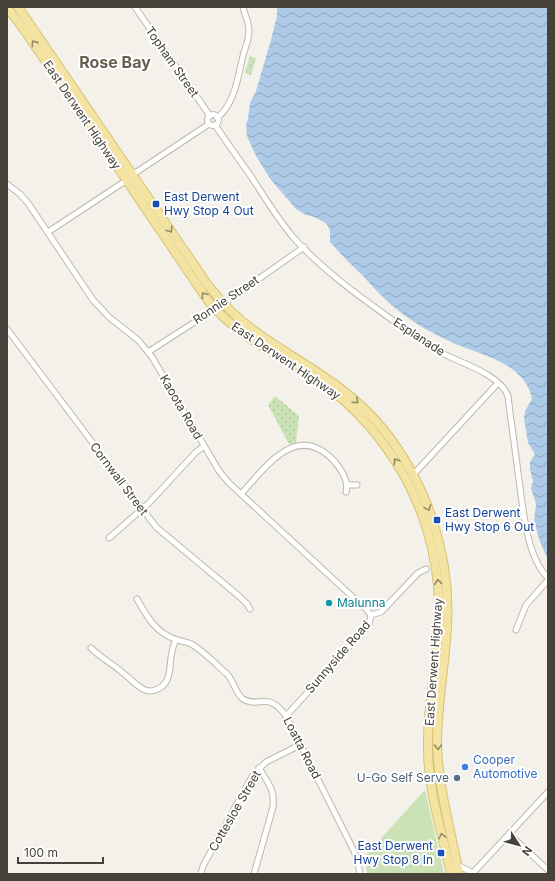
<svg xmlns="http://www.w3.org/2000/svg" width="555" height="881" font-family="Inter,sans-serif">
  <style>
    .park { fill: url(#park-dots) }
    .pitch { fill: #cbe2b7 }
    .water { fill: url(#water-waves) }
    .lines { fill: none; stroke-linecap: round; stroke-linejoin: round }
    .street-casing { stroke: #bdb9ad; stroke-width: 7 }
    .primary-casing { stroke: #d7c274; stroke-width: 10 }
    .street { stroke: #fff; stroke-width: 5 }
    .primary { stroke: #f3e4a3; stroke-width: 8 }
    .oneway { stroke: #948b69 }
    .transit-dot { fill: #1a4fb4; stroke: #fff; stroke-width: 1.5 }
    .culture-dot { fill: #0f9aa8; stroke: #fff; stroke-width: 1.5 }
    .shop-dot { fill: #3f7fe0; stroke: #fff; stroke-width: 1.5 }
    .service-dot { fill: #5c6f8a; stroke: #fff; stroke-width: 1.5 }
    .labels { text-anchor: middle; stroke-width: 4; stroke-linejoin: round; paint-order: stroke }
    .street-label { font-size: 12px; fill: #464239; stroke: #fff }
    .transit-label { font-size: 12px; fill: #164399; stroke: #fff; text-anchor: start }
    .culture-label { font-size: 12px; fill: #0d838f; stroke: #fff; text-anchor: start }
    .shop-label { font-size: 12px; fill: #366cbe; stroke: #fff; text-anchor: start }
    .service-label { font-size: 12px; fill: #4e5e75; stroke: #fff; text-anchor: end }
    .district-label { font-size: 16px; font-weight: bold; fill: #686151; stroke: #fff }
  </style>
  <defs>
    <pattern id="park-dots" width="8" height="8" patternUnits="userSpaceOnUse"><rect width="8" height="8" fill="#cbe2b7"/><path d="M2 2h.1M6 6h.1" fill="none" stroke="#b0c39e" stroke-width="1.8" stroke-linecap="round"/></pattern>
    <pattern id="water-waves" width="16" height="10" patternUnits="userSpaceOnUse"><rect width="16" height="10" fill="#adcbe8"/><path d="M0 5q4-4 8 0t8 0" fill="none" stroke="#8fa6bd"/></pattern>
  </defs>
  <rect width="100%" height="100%" fill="#f3f1ea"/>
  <g class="park">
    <polygon points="250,56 256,58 251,75 245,73"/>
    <polygon points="275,396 299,416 296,443 289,444 268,405"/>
  </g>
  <polygon class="pitch" points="425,790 444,874 367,874 365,856"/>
  <path class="water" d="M 277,7 L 548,7 L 548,560 L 540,542 L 534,521 L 536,504 L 531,488 L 533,481 L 530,470 L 530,462 L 535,454 L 528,443 L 524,418 L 525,411 L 532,399 C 525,361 478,355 449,341 C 430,332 410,321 394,307 C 383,298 373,287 364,277 C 352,265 340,254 330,242 L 330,230 L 326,223 L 314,217 L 306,215 L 296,209 L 271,180 L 256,156 L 247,136 L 246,125 L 248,118 L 250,103 L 256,91 L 271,40 L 277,16 Z"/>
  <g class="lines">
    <defs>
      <g id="street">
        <polyline points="135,7 210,116"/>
        <circle cx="213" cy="120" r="5.5"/>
        <path d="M 217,118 C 235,104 238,76 243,56 C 245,48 249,39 249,31 C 249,23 245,15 243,7"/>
        <path d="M 215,125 C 226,141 237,157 248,172 C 263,194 276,217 293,237 C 325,273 366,301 405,329 C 416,337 427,345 438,351 C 459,363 499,373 508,396 C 511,422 515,447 518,473 C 523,504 525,555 548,578"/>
        <polyline points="132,175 209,124"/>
        <polyline points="7,184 20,194 28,203 93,300 109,317 138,340 152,357 219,471 229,483 368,611 371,615"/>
        <polyline points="48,232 127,180"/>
        <polyline points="7,329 156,527 240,597 247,604 250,609"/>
        <polyline points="148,352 223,304 304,247"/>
        <polyline points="413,475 498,383"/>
        <polyline points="348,485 357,485"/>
        <path d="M 241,494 C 266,467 297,420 335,462 C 342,471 349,481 346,492"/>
        <polyline points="109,538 149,503 195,453 204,446"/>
        <path d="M 137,599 C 147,617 156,633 177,640 C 181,641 187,642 191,644 C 201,649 218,666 227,674 C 234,681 235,693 243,699 C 258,709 268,690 286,716 L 354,851 L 358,863 L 360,874"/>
        <polyline points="516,630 526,605 548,580"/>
        <path d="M 91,648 C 101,658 113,664 123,673 C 130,678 137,687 145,690 C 153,693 162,688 166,682 C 172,672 169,659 173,648 C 173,645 175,642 176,640"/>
        <polyline points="286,716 369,625 371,615 381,612 418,573 426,569"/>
        <polyline points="509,834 548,870"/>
        <polyline points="458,865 473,873"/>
        <polyline points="201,874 203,866 253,775 266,762 300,745"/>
        <path d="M 254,874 L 273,807 C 275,789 268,783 259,768"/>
        <polyline points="472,874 548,792"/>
      </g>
      <g id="primary">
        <path d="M 18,7 L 207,284 C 221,302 237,319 256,332 C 302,365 346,384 383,429 C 427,484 451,555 447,626 C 445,665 437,705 437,744 C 438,788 451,831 459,874"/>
        <path d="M 7,8 L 17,20 L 45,60 L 209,302 C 238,336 278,355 315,379 C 336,392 355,409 371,428 C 421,487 445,560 438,637 C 435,674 427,711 428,748 C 428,791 442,832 451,874"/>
      </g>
    </defs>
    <use href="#street" class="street-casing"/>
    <use href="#primary" class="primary-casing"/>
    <use href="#street" class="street"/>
    <use href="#primary" class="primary"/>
  </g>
  <defs><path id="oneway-chevron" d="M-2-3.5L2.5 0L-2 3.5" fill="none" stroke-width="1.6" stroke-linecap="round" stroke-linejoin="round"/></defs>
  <g class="oneway">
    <use href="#oneway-chevron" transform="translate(34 43) rotate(-125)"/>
    <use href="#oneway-chevron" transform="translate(170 230) rotate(56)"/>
    <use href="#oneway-chevron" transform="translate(204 295) rotate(-127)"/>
    <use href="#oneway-chevron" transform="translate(356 401) rotate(42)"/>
    <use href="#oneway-chevron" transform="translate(396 461) rotate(-124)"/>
    <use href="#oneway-chevron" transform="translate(428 508) rotate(69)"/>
    <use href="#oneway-chevron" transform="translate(438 582) rotate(-96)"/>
    <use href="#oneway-chevron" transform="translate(438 747) rotate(88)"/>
    <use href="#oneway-chevron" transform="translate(442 836) rotate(-103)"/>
  </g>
  <g class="transit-dot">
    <rect x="152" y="200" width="8" height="8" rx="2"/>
    <rect x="433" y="516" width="8" height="8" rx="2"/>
    <rect x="437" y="849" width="8" height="8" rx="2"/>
  </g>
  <circle class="culture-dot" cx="329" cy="603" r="4"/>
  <circle class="shop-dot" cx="465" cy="767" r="4"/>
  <circle class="service-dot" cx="457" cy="778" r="4"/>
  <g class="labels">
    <g class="street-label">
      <text transform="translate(172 62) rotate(55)" y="4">Topham Street</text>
      <text transform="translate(82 115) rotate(56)" y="4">East Derwent Highway</text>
      <text transform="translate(226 300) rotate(-34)" y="4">Ronnie Street</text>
      <text transform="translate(419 337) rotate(33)" y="4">Esplanade</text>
      <text transform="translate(286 361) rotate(34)" y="4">East Derwent Highway</text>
      <text transform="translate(181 407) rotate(60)" y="4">Kaoota Road</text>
      <text transform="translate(119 479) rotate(53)" y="4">Cornwall Street</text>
      <text transform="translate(338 657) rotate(-49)" y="4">Sunnyside Road</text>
      <text transform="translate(434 662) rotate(-86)" y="4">East Derwent Highway</text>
      <text transform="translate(302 748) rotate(63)" y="4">Loatta Road</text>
      <text transform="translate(235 811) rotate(-60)" y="4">Cottesloe Street</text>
    </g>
    <g class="transit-label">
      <text x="164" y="201">East Derwent<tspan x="164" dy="14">Hwy Stop 4 Out</tspan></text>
      <text x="445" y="517">East Derwent<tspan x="445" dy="14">Hwy Stop 6 Out</tspan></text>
      <text x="433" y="850" text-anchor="end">East Derwent<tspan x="433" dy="14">Hwy Stop 8 In</tspan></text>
    </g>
    <g class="culture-label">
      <text x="337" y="607">Malunna</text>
    </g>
    <g class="shop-label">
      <text x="473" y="764">Cooper<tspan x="473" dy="14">Automotive</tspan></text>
    </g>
    <g class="service-label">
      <text x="449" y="782">U-Go Self Serve</text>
    </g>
    <g class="district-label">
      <text x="115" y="68">Rose Bay</text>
    </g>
  </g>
  <rect width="555" height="881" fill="none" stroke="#464239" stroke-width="16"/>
  <g transform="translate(519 845) rotate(126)" stroke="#ffffff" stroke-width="3" paint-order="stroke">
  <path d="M0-3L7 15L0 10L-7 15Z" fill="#464239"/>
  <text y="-6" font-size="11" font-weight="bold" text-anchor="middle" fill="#464239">N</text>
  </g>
  <path d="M18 857v6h85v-6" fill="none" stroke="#464239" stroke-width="2"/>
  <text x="24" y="857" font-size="12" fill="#464239" stroke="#ffffff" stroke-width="3" paint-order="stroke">100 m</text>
</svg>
